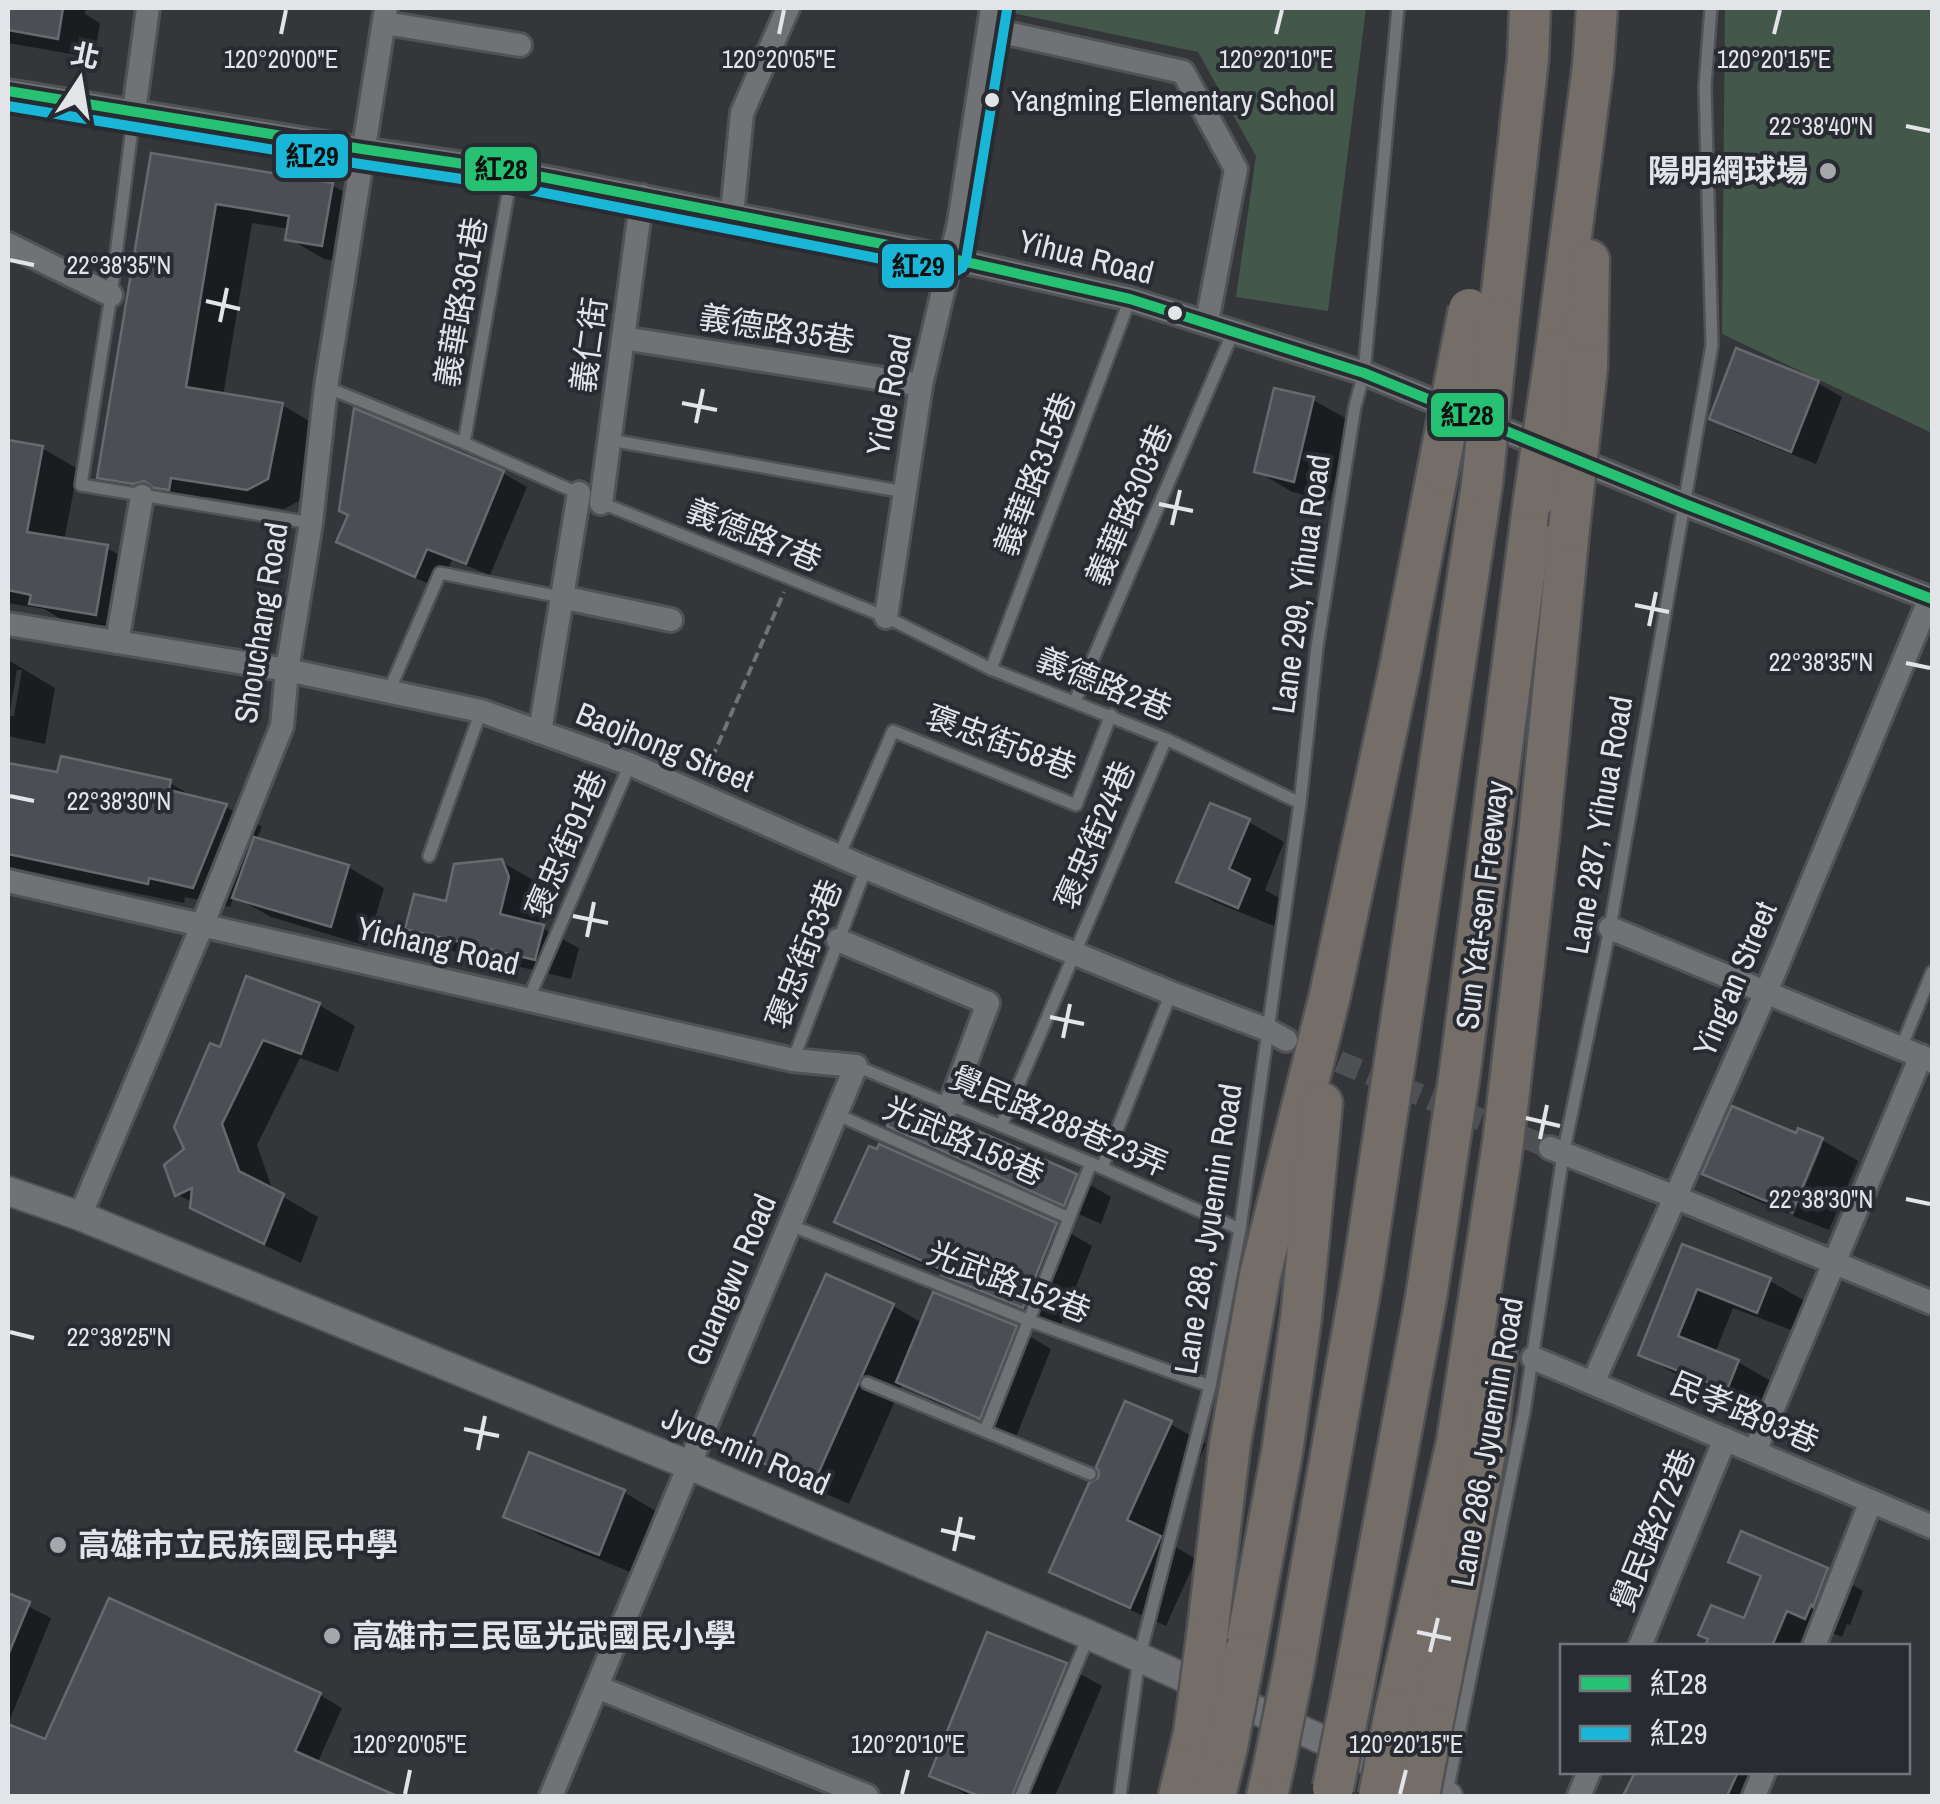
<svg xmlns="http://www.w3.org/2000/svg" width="1940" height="1804" font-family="'Archivo Narrow','Noto Sans TC',sans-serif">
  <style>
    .green { fill: #44574b }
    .shadow { fill: #0007; fill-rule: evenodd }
    .building { fill: #4b4e54; stroke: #67696c; stroke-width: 2.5 }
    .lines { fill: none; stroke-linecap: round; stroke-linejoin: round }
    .minor-tunnel { stroke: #4e5054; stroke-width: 22; stroke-dasharray: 22 11; stroke-linecap: butt }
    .service-casing { stroke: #505255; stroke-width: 16 }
    .minor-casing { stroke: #505255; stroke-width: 28 }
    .tertiary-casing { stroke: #505255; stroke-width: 32 }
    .motorway-casing { stroke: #505255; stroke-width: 45 }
    .path { stroke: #727376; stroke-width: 4; stroke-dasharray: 10 5; stroke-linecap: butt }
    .service { stroke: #707275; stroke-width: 11 }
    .minor { stroke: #707275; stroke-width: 22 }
    .tertiary { stroke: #707275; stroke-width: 28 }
    .motorway { stroke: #756d68; stroke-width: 40 }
    .motorway-bridge-casing { stroke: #505255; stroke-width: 45; stroke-linecap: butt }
    .motorway-bridge { stroke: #756d68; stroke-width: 40 }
    .bus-1-casing { stroke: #282b32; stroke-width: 18 }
    .bus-2-casing { stroke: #282b32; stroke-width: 18 }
    .bus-1 { stroke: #26c172; stroke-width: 10 }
    .bus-2 { stroke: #1ab6d8; stroke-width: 10 }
    .ticks { fill: none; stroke: #e2e4e8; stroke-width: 4 }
    .bus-dot { fill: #e2e4e8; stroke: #282b32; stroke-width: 4 }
    .poi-dot { fill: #a5a7ab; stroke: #282b32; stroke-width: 4 }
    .labels { text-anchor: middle; stroke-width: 8; stroke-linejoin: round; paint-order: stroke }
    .bus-label { font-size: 30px; fill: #e2e4e8; stroke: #282b32; text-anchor: start }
    .poi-label { font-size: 32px; font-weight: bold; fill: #e2e4e8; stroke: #282b32; text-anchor: start }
    .street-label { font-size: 32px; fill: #e2e4e8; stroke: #282b32 }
    .ticks-label { font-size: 25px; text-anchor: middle; fill: #e2e4e8; stroke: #282b32; stroke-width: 8; stroke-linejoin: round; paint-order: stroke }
    .line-badge { stroke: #282b32; stroke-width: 4 }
    .pale-badge-label { font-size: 28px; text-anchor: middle; font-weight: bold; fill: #111 }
  </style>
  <rect width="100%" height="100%" fill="#34363a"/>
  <g class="green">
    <polygon points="1013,8 1366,8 1328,311 1236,297 1256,156 1198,52 1013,13"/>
    <polygon points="1725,8 1932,8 1932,433 1722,334"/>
  </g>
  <g class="shadow">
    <polygon points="8,8 86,8 85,14 100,23 94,58 8,43"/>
    <polygon points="154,156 332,185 368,206 358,265 324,259 288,238 290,229 252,223 223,396 282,405 318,426 303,499 284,509 207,497 205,509 136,498 100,477"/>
    <polygon points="1738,352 1818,383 1842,397 1816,464 1735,432 1712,418"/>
    <polygon points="1276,391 1313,400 1349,420 1330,501 1292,492 1257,471"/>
    <polygon points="8,442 42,448 78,469 64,541 107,548 143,568 132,634 68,623 44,609 8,603"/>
    <polygon points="503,473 527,487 490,575 452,560 440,589 363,554 339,541"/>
    <path d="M 8,660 L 55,688 L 45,744 L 8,736 ZM 17,670 L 22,670 L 14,716 L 9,716 Z"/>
    <polygon points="8,765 59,775 170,783 201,801 226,807 262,827 256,841 348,867 384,888 367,946 271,917 234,896 230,907 185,897 184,903 8,867"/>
    <polygon points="1249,822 1284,842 1265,890 1285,901 1274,926 1215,902 1179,881"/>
    <polygon points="502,862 538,883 544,899 538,926 579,948 571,979 444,949 408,928 447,904"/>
    <polygon points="319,1005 355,1026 338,1072 300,1058 257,1145 273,1191 318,1217 301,1263 229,1228 192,1207 193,1203 177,1194 187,1149 221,1050"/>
    <polygon points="948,1122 1075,1176 1111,1197 1101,1224 926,1146 890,1125"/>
    <polygon points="1798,1136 1822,1140 1858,1161 1829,1230 1793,1216 1822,1146 1817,1146 1789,1214 1741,1194 1705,1173"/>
    <polygon points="837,1221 1056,1225 1092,1246 1060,1327 980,1295 944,1274 873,1242"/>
    <polygon points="1683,1247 1770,1281 1805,1301 1794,1331 1733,1308 1715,1353 1738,1362 1774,1383 1763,1409 1677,1375 1641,1354"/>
    <polygon points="893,1306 922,1323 1015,1328 1051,1349 1016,1437 935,1402 903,1383 849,1504 784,1475 748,1454"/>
    <polygon points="1170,1424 1206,1444 1164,1540 1196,1559 1166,1626 1088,1591 1052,1571"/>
    <polygon points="624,1492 659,1513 635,1574 542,1536 506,1516"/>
    <polygon points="1742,1534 1827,1570 1863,1591 1850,1625 1847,1624 1842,1637 1824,1629 1816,1646 1707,1646 1711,1639 1745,1621 1763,1579 1731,1560"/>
    <polygon points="8,1596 51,1618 8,1724"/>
    <polygon points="1066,1666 1102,1686 1055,1796 968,1796 932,1775"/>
    <polygon points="320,1695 342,1708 317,1764 391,1796 8,1796 8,1727 47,1742"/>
    <polygon points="1639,1772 1765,1772 1759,1788 1772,1795 1626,1796"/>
  </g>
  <g class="building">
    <polygon points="8,8 63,8 58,39 8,30"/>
    <polygon points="151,153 333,183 322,246 285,240 289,216 216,204 186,387 283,403 268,479 247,490 171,478 169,490 154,488 144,481 133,484 97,478"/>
    <polygon points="1736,348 1819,381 1791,452 1709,419"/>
    <polygon points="1274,388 1314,397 1294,482 1254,472"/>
    <polygon points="354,408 504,471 466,564 427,549 415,577 336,542 348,515 339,511"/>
    <polygon points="8,440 43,446 27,532 108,545 96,615 29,604 31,595 8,590"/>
    <polygon points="61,756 171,780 169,790 227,804 193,888 149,878 148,884 8,854 8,763 57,772"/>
    <polygon points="1210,803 1250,819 1229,869 1250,879 1238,908 1176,882"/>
    <polygon points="254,837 349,865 331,927 232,898"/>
    <polygon points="502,859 509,877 500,914 544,925 535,960 405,929 414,894 446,901 454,864"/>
    <polygon points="246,976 320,1003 301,1054 263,1040 222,1124 239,1171 284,1194 264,1244 190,1208 192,1188 175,1196 164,1165 184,1149 174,1127 210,1043 220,1047"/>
    <polygon points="900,1096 938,1113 944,1119 953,1120 1077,1174 1064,1206 887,1126"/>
    <polygon points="1732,1106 1796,1133 1798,1128 1823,1138 1792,1212 1702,1174"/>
    <polygon points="879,1144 1057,1223 1023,1308 941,1275 943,1270 834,1222 869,1146 877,1149"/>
    <polygon points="1682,1244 1771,1278 1757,1313 1697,1289 1688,1312 1678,1336 1739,1360 1727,1390 1638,1355"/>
    <polygon points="826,1274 894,1304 813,1485 745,1455"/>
    <polygon points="933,1292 1017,1326 980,1419 896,1382"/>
    <polygon points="1125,1401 1172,1421 1127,1520 1161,1536 1130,1608 1049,1572 1089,1483 1098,1478 1099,1472 1096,1467"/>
    <polygon points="529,1452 625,1490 599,1555 503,1517"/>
    <polygon points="1741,1531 1828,1568 1813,1607 1811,1605 1805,1619 1787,1611 1772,1646 1705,1646 1708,1639 1698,1635 1711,1605 1744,1618 1761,1576 1728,1562"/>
    <polygon points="8,1593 30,1602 8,1655"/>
    <polygon points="109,1598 321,1693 295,1751 397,1796 8,1796 8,1724 45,1739"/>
    <polygon points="987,1632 1067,1663 1012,1796 979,1796 929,1776"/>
    <polygon points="1635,1772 1738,1772 1727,1796 1623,1796"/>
  </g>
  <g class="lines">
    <polyline class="minor-tunnel" points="1308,1049 1550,1148"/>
    <defs>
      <g id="service">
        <polyline points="134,112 111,295 81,485 311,523"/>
        <polyline points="326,387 464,443 580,494"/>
        <polyline points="610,440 905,492"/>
        <polyline points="464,443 512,171"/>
        <polyline points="597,501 886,617 991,669 1166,739 1300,803"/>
        <polyline points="991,669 1130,299"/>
        <polyline points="389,691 440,573 561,597"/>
        <polyline points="1075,701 1233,332"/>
        <polyline points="429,856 481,711"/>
        <polyline points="839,856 893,731 1076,805 1111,715"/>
        <polyline points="528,1000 630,764"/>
        <polyline points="1901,1048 1932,972"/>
        <polyline points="793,1060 866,868"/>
        <polyline points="856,1066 1091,1163 1240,1229"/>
        <polyline points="836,1114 1069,1218"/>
        <polyline points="1001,1126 1166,739"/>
        <polyline points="1102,1168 1171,993"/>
        <polyline points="790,1225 1030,1321 1210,1386"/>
        <polyline points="867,1383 1090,1474"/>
        <polyline points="985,1431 1091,1163"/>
        <polyline points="1447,1792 1524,1412 1563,1155 1610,928 1712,345 1705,86 1711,8"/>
        <polyline points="1021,1796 1089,1635"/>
        <polyline points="1120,1796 1139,1658 1210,1386 1240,1229 1300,803 1317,647 1355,406 1364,373 1398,8"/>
      </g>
      <g id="minor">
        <polyline points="385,23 520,45"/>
        <polyline points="989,29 1183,72 1236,169 1207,322"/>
        <polyline points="8,91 362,149 512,171 913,250 1130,299 1364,373 1685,504 1932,599"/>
        <polyline points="134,111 148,8"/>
        <polyline points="732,214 742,113 788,8"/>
        <polyline points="8,244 111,295"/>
        <polyline points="623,338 921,385"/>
        <polyline points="601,503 642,196"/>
        <polyline points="561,597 671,620"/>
        <polyline points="886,617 921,385 959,223 992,8"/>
        <polyline points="8,624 287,670 481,711 630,764 866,868 1171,993 1268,1030 1286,1040"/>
        <polyline points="117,642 142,496"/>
        <polyline points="540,732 579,493"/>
        <polyline points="8,881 793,1060 856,1066 551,1796"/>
        <polyline points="1610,928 1932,1061"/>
        <polyline points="838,940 988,1003 950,1105"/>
        <polyline points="1550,1148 1675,1197 1932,1303"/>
        <polyline points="80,1216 202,926 282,726 287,670 311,523 326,387 386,8"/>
        <polyline points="1533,1358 1932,1527"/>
        <polyline points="1593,1383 1766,992 1930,598"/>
        <polyline points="1755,1451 1921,1056"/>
        <polyline points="1640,1646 1725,1439"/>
        <polyline points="1814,1646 1871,1501"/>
        <polyline points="597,1687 867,1796"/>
        <polyline points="1579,1796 1589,1772"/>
        <polyline points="1754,1796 1764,1772"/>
      </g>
      <polyline id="tertiary" points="8,1191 80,1216 689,1465 1089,1635 1448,1796"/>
      <g id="motorway">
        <polyline points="1499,319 1528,59 1530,8"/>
        <polyline points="1556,350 1593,66 1597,8"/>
        <polyline points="1587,367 1589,260"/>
        <polyline points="1207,1636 1230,1444 1260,1275 1330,995 1400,667 1438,470"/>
        <polyline points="1245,1652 1282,1452 1301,1318 1322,1103"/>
        <polyline points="1293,1671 1363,1273 1482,484"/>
        <polyline points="1352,1694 1426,1298 1460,1071 1534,499"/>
        <polyline points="1395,1713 1457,1442 1503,1143 1539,835 1569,529"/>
        <polyline points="1432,1727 1486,1448 1497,1356"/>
        <polyline points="1179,1796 1194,1733"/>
        <polyline points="1215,1796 1227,1747"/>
        <polyline points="1267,1796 1274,1765"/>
      </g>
    </defs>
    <use href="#service" class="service-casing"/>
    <use href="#minor" class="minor-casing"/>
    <use href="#tertiary" class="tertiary-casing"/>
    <use href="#motorway" class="motorway-casing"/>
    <polyline class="path" points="706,772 784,592"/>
    <use href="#service" class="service"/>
    <use href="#minor" class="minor"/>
    <use href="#tertiary" class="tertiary"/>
    <use href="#motorway" class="motorway"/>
    <defs>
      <g id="motorway-bridge">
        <polyline points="1438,470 1469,309"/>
        <polyline points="1482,484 1499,319"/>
        <polyline points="1534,499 1556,350"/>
        <polyline points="1569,529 1587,367"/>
        <polyline points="1194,1733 1207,1636"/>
        <polyline points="1227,1747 1245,1652"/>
        <polyline points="1274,1765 1293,1671"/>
        <polyline points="1333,1788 1352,1694"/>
        <polyline points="1379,1796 1395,1713"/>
        <polyline points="1419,1796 1432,1727"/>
      </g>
    </defs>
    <use href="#motorway-bridge" class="motorway-bridge-casing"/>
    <use href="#motorway-bridge" class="motorway-bridge"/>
    <defs>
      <polyline id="bus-1" points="8,91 362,149 512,171 913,250 1130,299 1364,373 1685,504 1932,599"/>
      <polyline id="bus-2" points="8,106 360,164 509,186 953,273 962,268 966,260 1007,10"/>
    </defs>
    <use href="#bus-1" class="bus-1-casing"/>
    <use href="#bus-2" class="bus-2-casing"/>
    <use href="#bus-1" class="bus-1"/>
    <use href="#bus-2" class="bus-2"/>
  </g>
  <path class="ticks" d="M 281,34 L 286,10M 779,34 L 784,10M 1276,34 L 1282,10M 1774,34 L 1780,10M 1906,126 L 1930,131M 10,260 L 34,265M 206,301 L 240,309M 220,322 L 227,288M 682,403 L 717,410M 696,423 L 703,389M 1159,504 L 1193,511M 1172,525 L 1180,490M 1635,605 L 1669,612M 1649,626 L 1656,592M 1906,663 L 1930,668M 10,796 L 34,801M 573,916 L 608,923M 587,937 L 594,902M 1050,1017 L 1084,1024M 1063,1038 L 1070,1004M 1526,1118 L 1560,1126M 1540,1139 L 1547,1105M 1906,1199 L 1930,1204M 10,1332 L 34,1338M 464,1429 L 499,1436M 478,1450 L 485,1416M 941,1530 L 975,1538M 954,1551 L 961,1517M 1417,1632 L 1451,1639M 1430,1652 L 1438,1618M 405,1794 L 410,1770M 902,1794 L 908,1770M 1400,1794 L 1406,1770"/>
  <g class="bus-dot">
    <circle cx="992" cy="100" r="9"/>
    <circle cx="1175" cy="313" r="9"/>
  </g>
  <g class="poi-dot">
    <circle cx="1828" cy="171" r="10"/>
    <circle cx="58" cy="1545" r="10"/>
    <circle cx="332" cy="1636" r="10"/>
  </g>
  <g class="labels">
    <g class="bus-label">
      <text x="1011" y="111">Yangming Elementary School</text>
    </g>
    <g class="poi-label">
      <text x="1808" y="182" text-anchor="end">陽明網球場</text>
      <text x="78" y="1556">高雄市立民族國民中學</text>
      <text x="352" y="1647">高雄市三民區光武國民小學</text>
    </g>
    <g class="street-label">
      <text transform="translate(1086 257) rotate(14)" y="11">Yihua Road</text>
      <text transform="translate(461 302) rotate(-80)" y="11">義華路361巷</text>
      <text transform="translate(777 329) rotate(9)" y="11">義德路35巷</text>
      <text transform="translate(589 345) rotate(-82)" y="11">義仁街</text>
      <text transform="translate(889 395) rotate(-79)" y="11">Yide Road</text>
      <text transform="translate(1035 474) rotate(-69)" y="11">義華路315巷</text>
      <text transform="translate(1129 505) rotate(-67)" y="11">義華路303巷</text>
      <text transform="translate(754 535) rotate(22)" y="11">義德路7巷</text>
      <text transform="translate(1301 584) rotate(-82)" y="11">Lane 299, Yihua Road</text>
      <text transform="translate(261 623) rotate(-81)" y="11">Shouchang Road</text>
      <text transform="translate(1104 684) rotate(22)" y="11">義德路2巷</text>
      <text transform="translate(1001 742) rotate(20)" y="11">褒忠街58巷</text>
      <text transform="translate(665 747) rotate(22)" y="11">Baojhong Street</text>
      <text transform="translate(1599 825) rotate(-80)" y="11">Lane 287, Yihua Road</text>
      <text transform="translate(1095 835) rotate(-67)" y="11">褒忠街24巷</text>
      <text transform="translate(566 844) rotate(-67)" y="11">褒忠街91巷</text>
      <text transform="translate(1482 905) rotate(-83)" y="11">Sun Yat-sen Freeway</text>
      <text transform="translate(438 946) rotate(13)" y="11">Yichang Road</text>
      <text transform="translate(804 954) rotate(-69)" y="11">褒忠街53巷</text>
      <text transform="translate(1735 979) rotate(-67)" y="11">Ying'an Street</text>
      <text transform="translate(1059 1121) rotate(23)" y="11">覺民路288巷23弄</text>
      <text transform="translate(964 1141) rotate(24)" y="11">光武路158巷</text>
      <text transform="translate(1208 1229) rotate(-81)" y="11">Lane 288, Jyuemin Road</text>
      <text transform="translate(731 1280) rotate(-67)" y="11">Guangwu Road</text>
      <text transform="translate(1009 1282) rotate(21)" y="11">光武路152巷</text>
      <text transform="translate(1745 1412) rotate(23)" y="11">民孝路93巷</text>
      <text transform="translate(1487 1442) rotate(-80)" y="11">Lane 286, Jyuemin Road</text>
      <text transform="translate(746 1451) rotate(23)" y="11">Jyue-min Road</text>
      <text transform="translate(1653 1530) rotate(-68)" y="11">覺民路272巷</text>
    </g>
  </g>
  <g class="ticks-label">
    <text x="281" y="68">120°20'00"E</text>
    <text x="779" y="68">120°20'05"E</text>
    <text x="1276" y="68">120°20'10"E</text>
    <text x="1774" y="68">120°20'15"E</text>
    <text x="1821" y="135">22°38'40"N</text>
    <text x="119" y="274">22°38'35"N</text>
    <text x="1821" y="671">22°38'35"N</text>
    <text x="119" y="810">22°38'30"N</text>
    <text x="1821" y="1208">22°38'30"N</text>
    <text x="119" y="1346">22°38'25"N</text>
    <text x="410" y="1753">120°20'05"E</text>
    <text x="908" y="1753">120°20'10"E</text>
    <text x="1406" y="1753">120°20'15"E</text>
  </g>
  <g class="line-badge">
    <rect x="274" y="132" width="76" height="48" rx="10" fill="#1ab6d8"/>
    <rect x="463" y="145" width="76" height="48" rx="10" fill="#26c172"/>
    <rect x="880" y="242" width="76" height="48" rx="10" fill="#1ab6d8"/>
    <rect x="1429" y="391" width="77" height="48" rx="10" fill="#26c172"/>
  </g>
  <g class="pale-badge-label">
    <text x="312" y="166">紅29</text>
    <text x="501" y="179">紅28</text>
    <text x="918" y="276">紅29</text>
    <text x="1467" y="425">紅28</text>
  </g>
  <rect width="1940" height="1804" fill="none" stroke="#e2e4e8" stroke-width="20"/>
  <rect x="1560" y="1644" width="350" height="130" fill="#282b32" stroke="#72757b" stroke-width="2.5"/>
  <rect x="1580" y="1676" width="50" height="15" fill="#26c172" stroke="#72757b" stroke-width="2.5"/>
  <text x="1650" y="1694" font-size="30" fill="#e2e4e8">紅28</text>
  <rect x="1580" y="1726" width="50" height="15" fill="#1ab6d8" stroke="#72757b" stroke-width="2.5"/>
  <text x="1650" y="1744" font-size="30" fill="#e2e4e8">紅29</text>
  <g transform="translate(80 80) rotate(12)" stroke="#282b32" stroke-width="8" paint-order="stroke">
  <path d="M0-8L18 38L0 25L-18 38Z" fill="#e2e4e8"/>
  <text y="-15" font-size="28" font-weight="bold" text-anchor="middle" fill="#e2e4e8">北</text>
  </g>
</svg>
